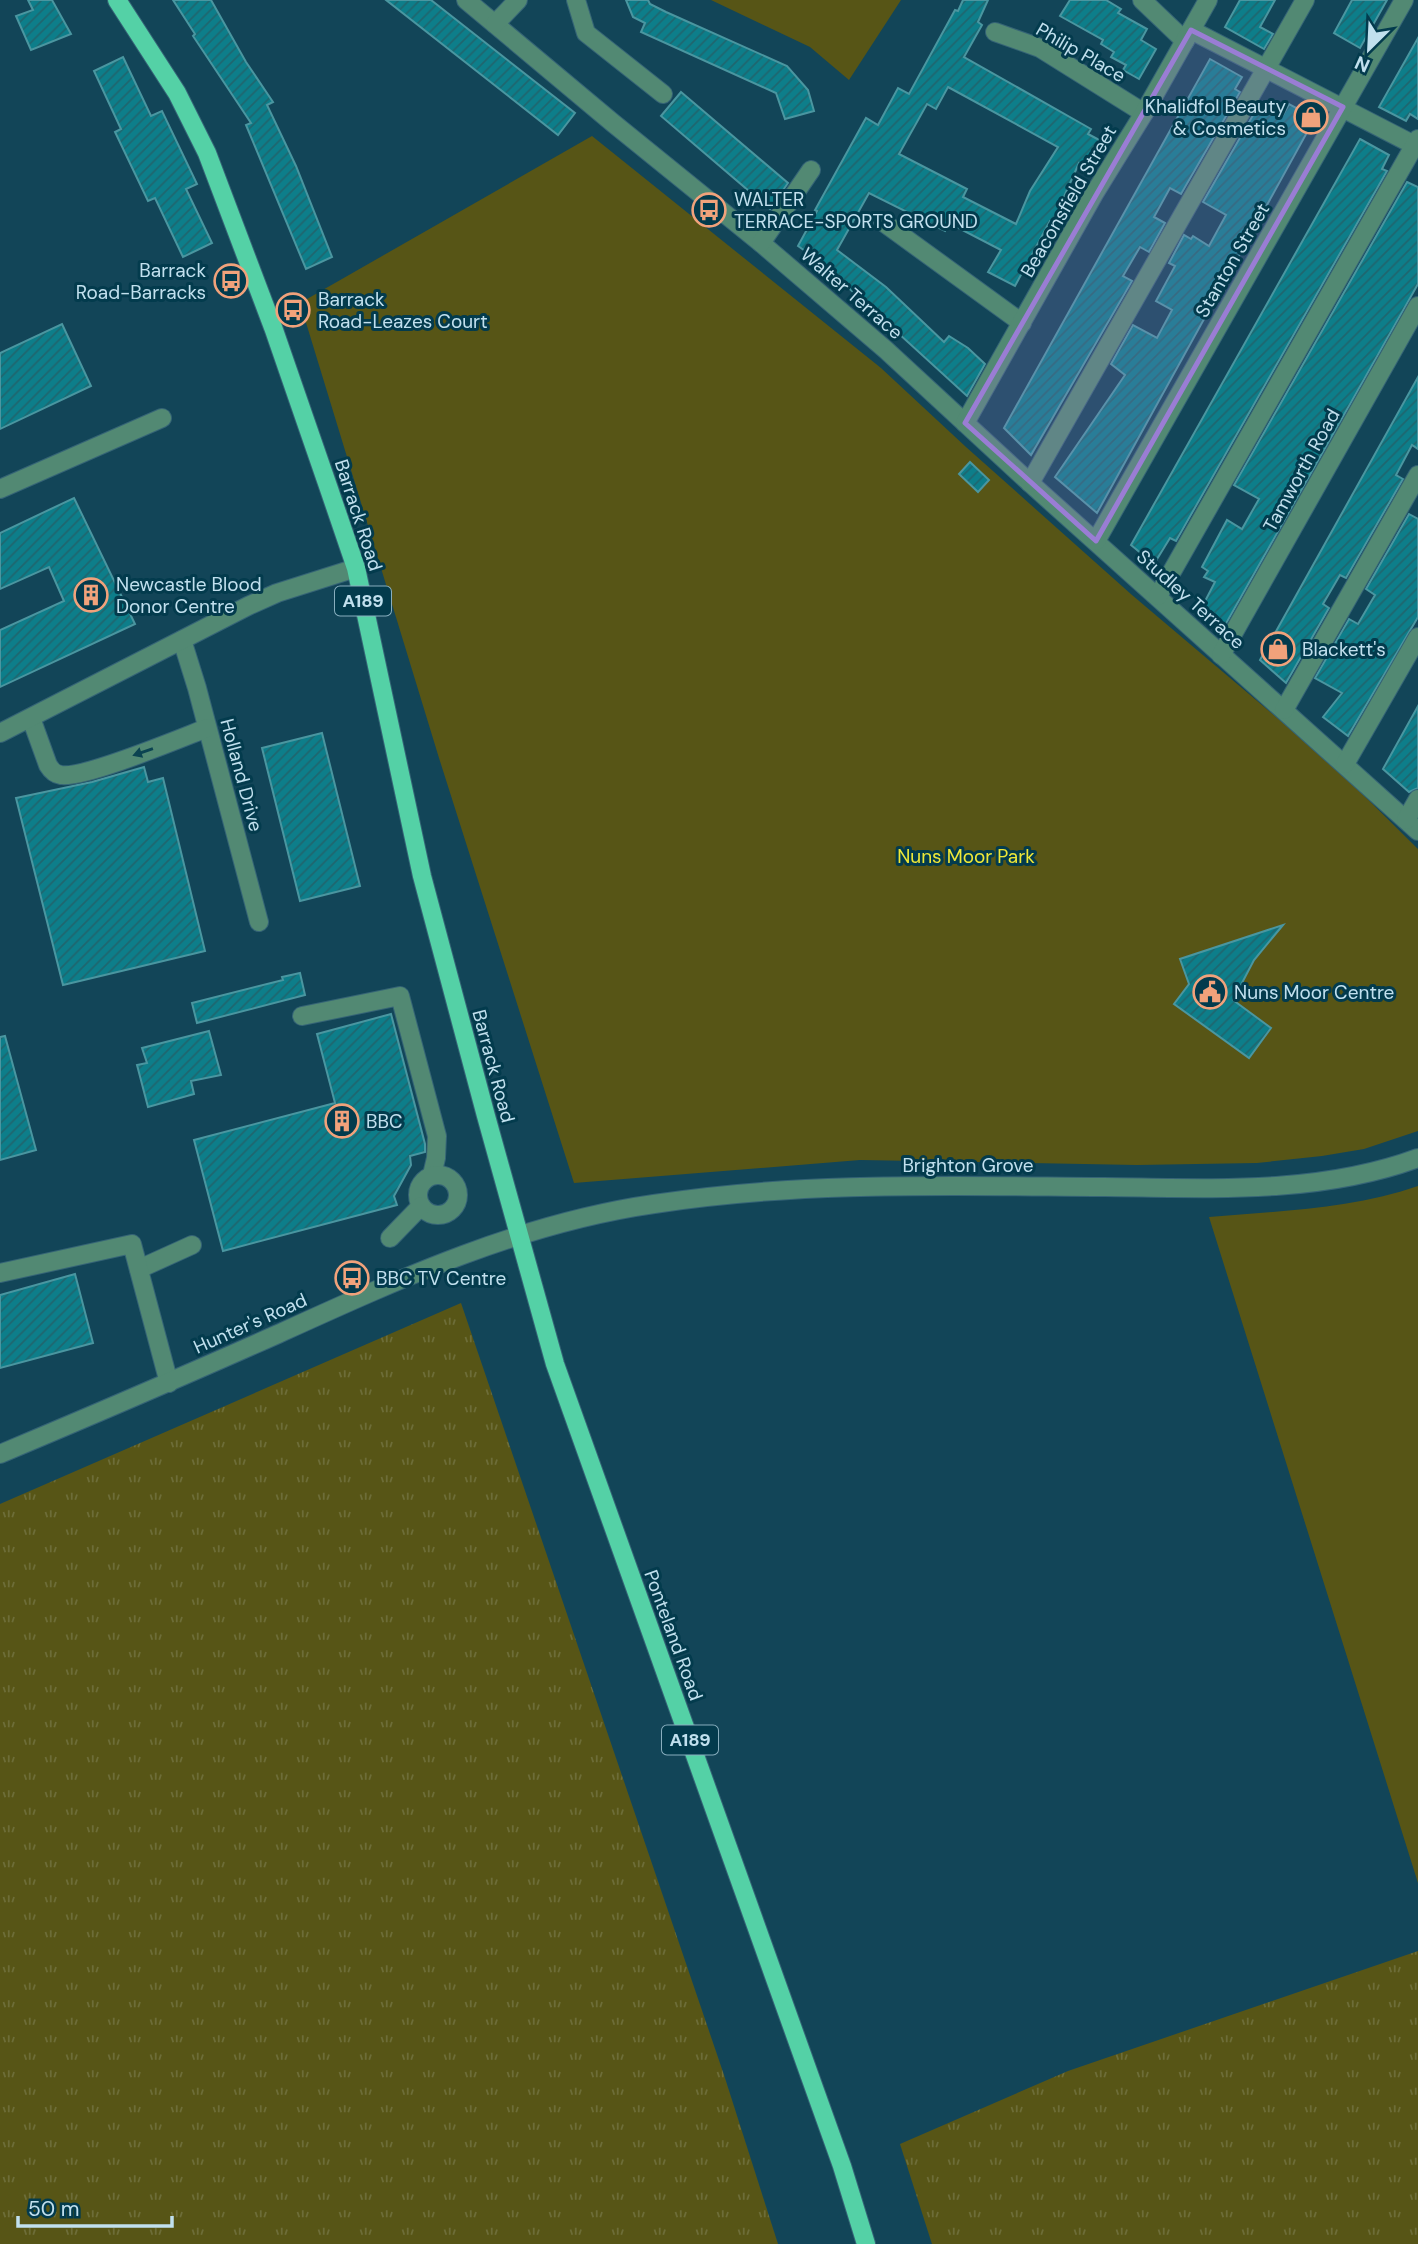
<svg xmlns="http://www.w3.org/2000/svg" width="1418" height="2244" font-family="'DM Sans',sans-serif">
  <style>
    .grass { fill: url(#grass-tufts) }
    .park { fill: #575516 }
    .building { fill: url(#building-hatch); stroke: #4a96a0; stroke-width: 2; fill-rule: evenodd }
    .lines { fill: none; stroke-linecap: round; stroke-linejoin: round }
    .minor-casing { stroke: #356476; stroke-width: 20 }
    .major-casing { stroke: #356476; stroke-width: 20 }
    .minor { stroke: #528973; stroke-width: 18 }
    .major { stroke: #54d1a6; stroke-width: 18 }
    .oneway { fill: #0b4351 }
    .marked { fill: #9a7dd4; fill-opacity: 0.2; stroke: #9a7dd4; stroke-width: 5; stroke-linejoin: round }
    .labels { text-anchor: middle; stroke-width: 6; stroke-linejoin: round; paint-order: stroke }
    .shield { fill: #033b4d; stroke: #88aebe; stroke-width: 2 }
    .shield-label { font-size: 18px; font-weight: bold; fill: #c1e0ee }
    .street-label { font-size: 19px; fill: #c1e0ee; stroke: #033b4d }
    .poi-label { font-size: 19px; fill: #c1e0ee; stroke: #033b4d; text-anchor: start }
    .park-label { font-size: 19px; fill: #efe837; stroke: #033b4d }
  </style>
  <defs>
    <pattern id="grass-tufts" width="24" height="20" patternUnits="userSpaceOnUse" patternTransform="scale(1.75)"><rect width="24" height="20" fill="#575516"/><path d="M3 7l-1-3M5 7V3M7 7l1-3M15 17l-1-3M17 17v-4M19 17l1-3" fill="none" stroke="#6d6d38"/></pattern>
    <pattern id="building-hatch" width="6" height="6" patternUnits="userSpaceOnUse" patternTransform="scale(1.75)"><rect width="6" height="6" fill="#0d7e8a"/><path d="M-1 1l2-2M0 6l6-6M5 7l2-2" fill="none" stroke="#1f666f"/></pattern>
  </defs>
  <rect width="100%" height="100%" fill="#124558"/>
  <g class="grass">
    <polygon points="461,1303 724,2075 778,2244 0,2244 0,1504"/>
    <polygon points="1418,1951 1418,2244 932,2244 900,2144 1068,2071"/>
  </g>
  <g class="park">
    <polygon points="711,0 901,0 849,80 810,47"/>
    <polygon points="592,136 881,368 966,447 1132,595 1334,766 1418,849 1418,1131 1364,1149 1322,1156 1257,1163 1137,1165 860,1160 574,1183 439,758 300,303"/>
    <path d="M 1418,1186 L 1418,1883 L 1209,1217 C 1279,1211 1351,1209 1418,1186 Z"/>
  </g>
  <g class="building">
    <polygon points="28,0 52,0 71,34 31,50 16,16 33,10"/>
    <polygon points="173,0 211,0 246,62 273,102 267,105 296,166 332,257 306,269 246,125 251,123 193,36 195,34"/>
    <polygon points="386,0 431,0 575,113 558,135"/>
    <polygon points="626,0 648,0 650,4 666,12 787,66 808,90 814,111 785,119 776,93 641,32 645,23 633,17"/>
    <path d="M 963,0 L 988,0 L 978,22 L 982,25 L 964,57 L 1091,129 L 1088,134 L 1103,142 L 1088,168 L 1079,163 L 1059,208 L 1063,211 L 1056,223 L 1050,221 L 1015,286 L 988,272 L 1001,250 L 949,223 L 945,231 L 869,193 L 837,250 L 886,287 L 944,342 L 949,336 L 968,348 L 985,364 L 967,396 L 818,260 L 798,246 L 817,211 L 815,210 L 866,118 L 878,125 L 898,88 L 909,94 L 955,10 L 958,11 ZM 948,87 L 1058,147 L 1030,191 L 1016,224 L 963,197 L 967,189 L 899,154 L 927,104 L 936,109 Z"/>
    <polygon points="1070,0 1106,0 1121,9 1118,13 1147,29 1141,40 1156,49 1139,79 1123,70 1126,65 1111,57 1114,52 1101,44 1103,40 1060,16"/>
    <polygon points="1240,0 1275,0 1260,27 1273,34 1264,49 1225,27"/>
    <polygon points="1352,0 1387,0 1360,48 1334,33"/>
    <polygon points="1418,38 1418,119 1410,114 1406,121 1379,107"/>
    <polygon points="123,57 151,116 162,111 197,184 186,189 212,243 183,257 155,198 148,201 115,132 121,129 94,71"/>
    <polygon points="1210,59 1242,77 1235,89 1240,92 1181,194 1170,188 1154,217 1165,223 1149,252 1140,247 1123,276 1132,281 1031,455 1004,428"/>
    <polygon points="681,92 788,183 770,209 661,116"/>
    <polygon points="1260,103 1283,115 1289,104 1315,118 1097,513 1055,477 1125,375 1111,364 1133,325 1157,338 1172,310 1156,301 1175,266 1169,263 1184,235 1191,239 1193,236 1209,246 1226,215 1203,202"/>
    <polygon points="1360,139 1389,155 1382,169 1387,171 1176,541 1170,538 1154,564 1131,545"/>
    <polygon points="1407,182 1418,187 1418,284 1224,627 1202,607 1215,582 1204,577 1208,571 1202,567 1227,520 1242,529 1259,499 1234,485"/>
    <polygon points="62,324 91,386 0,429 0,353"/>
    <polygon points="1418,377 1418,449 1412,445 1396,475 1403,479 1346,578 1340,575 1323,604 1329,608 1286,683 1260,660"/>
    <polygon points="970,462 989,480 978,492 959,474"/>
    <polygon points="74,498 135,624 0,687 0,630 64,601 49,567 0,589 0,533"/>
    <polygon points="1409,514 1418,519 1418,617 1348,736 1323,717 1342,693 1315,678 1349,619 1358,624 1375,595 1366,589"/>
    <polygon points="1418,706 1418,788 1409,792 1383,769"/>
    <polygon points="322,733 360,886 300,901 262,748"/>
    <polygon points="144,767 148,782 163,778 205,951 63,985 16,798 92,782"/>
    <polygon points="1283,925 1254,960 1233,1000 1271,1028 1249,1058 1174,1004 1189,984 1180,959"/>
    <polygon points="300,973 305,995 197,1023 192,1003 283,980 282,977"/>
    <polygon points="391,1014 425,1144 425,1152 410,1156 411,1165 394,1196 397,1205 223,1251 194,1140 335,1103 317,1034"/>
    <polygon points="209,1031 221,1075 191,1081 194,1094 148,1107 137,1065 147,1063 142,1048"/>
    <polygon points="5,1036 36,1150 0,1160 0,1037"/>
    <polygon points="75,1274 93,1343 0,1368 0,1295"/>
  </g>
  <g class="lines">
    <defs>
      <g id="minor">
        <polyline points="466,0 613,123 761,243 886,350 1030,483 1418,831"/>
        <polyline points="576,0 586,33 663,94"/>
        <polyline points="1142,0 1185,41"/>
        <polyline points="495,24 518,0"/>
        <polyline points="1191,30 1418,147"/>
        <polyline points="995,32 1040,48 1144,113"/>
        <polyline points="883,222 1022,323"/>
        <polyline points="761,243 811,170"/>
        <polyline points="965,423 1094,194 1144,113 1208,0"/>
        <polyline points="1030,483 1305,0"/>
        <polyline points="0,489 162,418"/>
        <polyline points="1096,541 1404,0"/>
        <polyline points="1158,596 1418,139"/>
        <polyline points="182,640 197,688 259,922"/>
        <polyline points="1221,655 1418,306"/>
        <polyline points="1284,710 1418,475"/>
        <path d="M 31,718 L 48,765 C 51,770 54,774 61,775 C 83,779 181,738 207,728"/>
        <polyline points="0,733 248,606 277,593 356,568"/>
        <polyline points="1345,764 1418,637"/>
        <polyline points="1406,820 1418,799"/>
        <polyline points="302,1016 400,996 437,1136 436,1158 432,1175"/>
        <circle cx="438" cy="1195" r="20"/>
        <polyline points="390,1238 421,1206"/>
        <polyline points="139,1269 192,1245"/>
        <polyline points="0,1273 132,1244 169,1383"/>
        <path d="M 0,1454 C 93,1415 186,1375 278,1334 C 399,1279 521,1223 654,1204 C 802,1181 954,1186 1104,1187 C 1209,1188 1318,1195 1418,1158"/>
      </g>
      <polyline id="major" points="117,0 177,93 207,153 274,330 329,489 356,568 422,876 486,1116 555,1364 842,2166 866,2244"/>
    </defs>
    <use href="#minor" class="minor-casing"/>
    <use href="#major" class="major-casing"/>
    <use href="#minor" class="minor"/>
    <use href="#major" class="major"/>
  </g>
  <defs><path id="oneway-solid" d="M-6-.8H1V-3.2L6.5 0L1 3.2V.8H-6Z" transform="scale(1.75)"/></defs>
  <use class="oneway" href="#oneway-solid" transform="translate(143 752) rotate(161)"/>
  <path class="marked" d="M 1191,30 L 1343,107 L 1096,541 L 965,423 Z"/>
  <defs>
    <symbol id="shop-ring" viewBox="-11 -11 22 22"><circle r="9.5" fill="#033b4d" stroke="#f1a27b" stroke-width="1.5"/><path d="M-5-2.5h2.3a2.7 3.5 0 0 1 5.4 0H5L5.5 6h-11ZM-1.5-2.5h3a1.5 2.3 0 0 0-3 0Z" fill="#f1a27b"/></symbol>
    <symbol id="bus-ring" viewBox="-11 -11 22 22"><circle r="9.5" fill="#033b4d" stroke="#f1a27b" stroke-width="1.5"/><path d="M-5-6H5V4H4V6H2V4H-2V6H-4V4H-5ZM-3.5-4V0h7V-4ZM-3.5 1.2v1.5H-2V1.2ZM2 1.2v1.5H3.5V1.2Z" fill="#f1a27b"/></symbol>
    <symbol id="building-ring" viewBox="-11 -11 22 22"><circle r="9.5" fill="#033b4d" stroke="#f1a27b" stroke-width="1.5"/><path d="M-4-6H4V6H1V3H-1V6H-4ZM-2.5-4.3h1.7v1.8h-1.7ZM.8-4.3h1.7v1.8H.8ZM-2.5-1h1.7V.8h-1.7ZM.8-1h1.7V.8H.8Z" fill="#f1a27b"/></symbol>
    <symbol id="civic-ring" viewBox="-11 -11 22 22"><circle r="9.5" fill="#033b4d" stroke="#f1a27b" stroke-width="1.5"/><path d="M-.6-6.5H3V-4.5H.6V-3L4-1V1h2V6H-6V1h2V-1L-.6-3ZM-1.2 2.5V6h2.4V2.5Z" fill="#f1a27b"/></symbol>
  </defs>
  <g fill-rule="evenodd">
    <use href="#shop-ring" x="1292" y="98" width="38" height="38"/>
    <use href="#bus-ring" x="690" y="191" width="38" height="38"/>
    <use href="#bus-ring" x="212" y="262" width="38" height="38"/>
    <use href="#bus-ring" x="274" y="291" width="38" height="38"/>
    <use href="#building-ring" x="72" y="576" width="38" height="38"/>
    <use href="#shop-ring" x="1259" y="630" width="38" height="38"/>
    <use href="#civic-ring" x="1191" y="973" width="38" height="38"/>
    <use href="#building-ring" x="323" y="1102" width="38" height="38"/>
    <use href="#bus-ring" x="333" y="1259" width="38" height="38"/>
  </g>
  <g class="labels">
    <g class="shield">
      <rect x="335" y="586.5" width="56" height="29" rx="5"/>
      <rect x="662" y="1725.5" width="56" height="29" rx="5"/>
    </g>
    <g class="shield-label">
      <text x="363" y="607">A189</text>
      <text x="690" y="1746">A189</text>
    </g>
    <g class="street-label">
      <text transform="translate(1081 52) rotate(30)" y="7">Philip Place</text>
      <text transform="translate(1068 201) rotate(-60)" y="7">Beaconsfield Street</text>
      <text transform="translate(1232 260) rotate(-60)" y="7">Stanton Street</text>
      <text transform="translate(852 293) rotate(41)" y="7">Walter Terrace</text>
      <text transform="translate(1301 470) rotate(-61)" y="7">Tamworth Road</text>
      <text transform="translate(359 515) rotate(72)" y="7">Barrack Road</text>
      <text transform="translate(1191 599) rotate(42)" y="7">Studley Terrace</text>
      <text transform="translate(242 775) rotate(75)" y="7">Holland Drive</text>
      <text transform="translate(494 1066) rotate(75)" y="7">Barrack Road</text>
      <text x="968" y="1172">Brighton Grove</text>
      <text transform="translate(250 1323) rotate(-24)" y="7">Hunter's Road</text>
      <text transform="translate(674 1635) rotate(70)" y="7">Ponteland Road</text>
    </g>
    <g class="poi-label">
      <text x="1286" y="113" text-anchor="end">Khalidfol Beauty<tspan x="1286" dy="22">&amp; Cosmetics</tspan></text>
      <text x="734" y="206">WALTER<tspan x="734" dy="22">TERRACE-SPORTS GROUND</tspan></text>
      <text x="206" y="277" text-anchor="end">Barrack<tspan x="206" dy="22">Road-Barracks</tspan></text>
      <text x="318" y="306">Barrack<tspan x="318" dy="22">Road-Leazes Court</tspan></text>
      <text x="116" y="591">Newcastle Blood<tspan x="116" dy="22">Donor Centre</tspan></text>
      <text x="1302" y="656">Blackett's</text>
      <text x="1234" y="999">Nuns Moor Centre</text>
      <text x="366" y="1128">BBC</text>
      <text x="376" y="1285">BBC TV Centre</text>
    </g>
    <g class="park-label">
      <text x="966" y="863">Nuns Moor Park</text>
    </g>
  </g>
  <g transform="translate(1369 49) rotate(204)" stroke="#033b4d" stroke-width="5" paint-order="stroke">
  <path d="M0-5L12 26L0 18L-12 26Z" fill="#c1e0ee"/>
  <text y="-10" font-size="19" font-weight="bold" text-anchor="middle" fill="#c1e0ee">N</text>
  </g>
  <path d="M18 2216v10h154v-10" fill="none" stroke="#c1e0ee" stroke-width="3.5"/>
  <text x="28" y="2216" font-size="21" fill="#c1e0ee" stroke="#033b4d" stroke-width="5" paint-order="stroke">50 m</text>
</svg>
